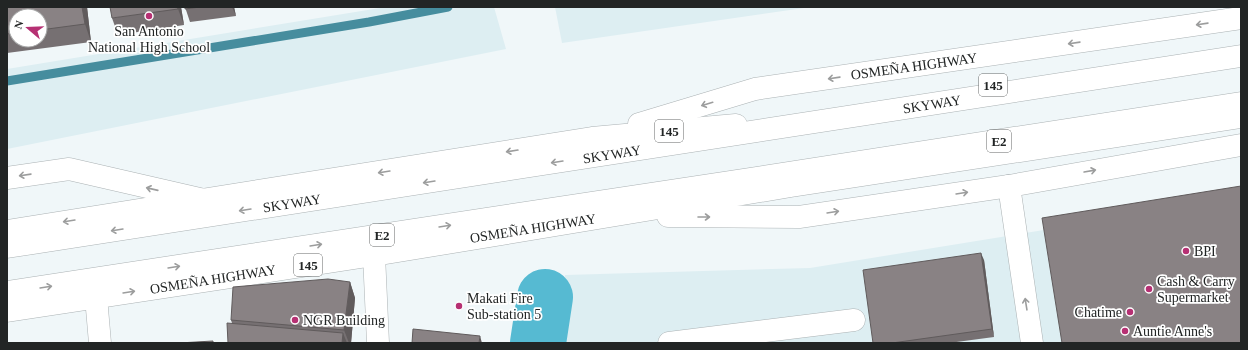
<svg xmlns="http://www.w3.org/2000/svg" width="1248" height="350" font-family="'Times New Roman',serif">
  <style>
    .built { fill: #ddeef2 }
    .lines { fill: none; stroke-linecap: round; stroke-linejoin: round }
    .stream { stroke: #468d9e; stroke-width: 9 }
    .river { stroke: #56bad2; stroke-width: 56 }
    .minor-casing { stroke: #abb2b4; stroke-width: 23 }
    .major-casing { stroke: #abb2b4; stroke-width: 23 }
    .highway-casing { stroke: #abb2b4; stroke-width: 23 }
    .minor { stroke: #fff; stroke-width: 22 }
    .major { stroke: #fff; stroke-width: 22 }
    .highway { stroke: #fff; stroke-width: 22 }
    .wall { fill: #767072; fill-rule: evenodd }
    .shaded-wall { fill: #605b5c }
    .building { fill: #898284; stroke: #605b5c }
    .oneway { stroke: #9c9d9d }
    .poi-dot { fill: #b63073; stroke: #fff; stroke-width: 1.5 }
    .labels { text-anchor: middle; stroke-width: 3.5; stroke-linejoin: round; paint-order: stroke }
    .shield { fill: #fff; stroke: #646666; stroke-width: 1 }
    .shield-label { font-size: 13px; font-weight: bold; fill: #222525 }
    .poi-label { font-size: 14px; fill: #222525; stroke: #fff; text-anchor: start }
    .street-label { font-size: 14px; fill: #222525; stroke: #fff }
  </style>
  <rect width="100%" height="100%" fill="#f0f7f9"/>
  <g class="built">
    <polygon points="386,7 494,7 506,49 7,149 7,69"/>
    <polygon points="555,7 811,7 562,43"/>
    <polygon points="1241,198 1241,343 556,343 565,275 810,268"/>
  </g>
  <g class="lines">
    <polyline class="stream" points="7,81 369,22 448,7"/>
    <polyline class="river" points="538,343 545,297"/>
    <defs>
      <g id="minor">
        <polyline points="1009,186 1032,343"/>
        <polyline points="374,255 378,343"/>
        <polyline points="96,297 100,343"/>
        <polyline points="669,343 854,320"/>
      </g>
      <g id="major">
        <polyline points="639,124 755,89 1241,18"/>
        <polyline points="668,216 799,217 1009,186 1241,145"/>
        <polyline points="7,231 592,138 736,125"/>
        <polyline points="7,311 374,255 791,186 1241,117"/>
      </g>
      <g id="highway">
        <polyline points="7,178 69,169 204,200"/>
        <polyline points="7,247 1241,56"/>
        <polyline points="7,292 756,178 1241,103"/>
      </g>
    </defs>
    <use href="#minor" class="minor-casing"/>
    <use href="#major" class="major-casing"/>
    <use href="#highway" class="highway-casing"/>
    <use href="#minor" class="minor"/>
    <use href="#major" class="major"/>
    <use href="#highway" class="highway"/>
  </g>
  <g class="wall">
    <path d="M 7,7 L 87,7 L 91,42 L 7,53 ZM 16,16 L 40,16 L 40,40 L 16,40 Z"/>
    <polygon points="181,7 184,25 118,35 112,18"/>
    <polygon points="185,7 234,7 236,16 190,22"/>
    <polygon points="984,260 994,337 949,343 873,343"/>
    <polygon points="350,282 355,298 351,343 228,343 232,323 231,320"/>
  </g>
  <g class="shaded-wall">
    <polygon points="82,7 87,7 91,42 85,24"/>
    <polygon points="177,7 181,7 184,25 178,9"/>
    <polygon points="232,7 234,7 236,16"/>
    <polygon points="981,253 984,260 994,337 992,329"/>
    <polygon points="350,282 355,298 351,343 349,343 344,330"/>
    <polygon points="343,333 347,343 342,343"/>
    <polygon points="480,336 482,343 479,343"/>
  </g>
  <g class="building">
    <polygon points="7,7 82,7 85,24 40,30 40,16 16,16 16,33 7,34"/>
    <polygon points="110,7 177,7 178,9 112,18"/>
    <polygon points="185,7 200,7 185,9"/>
    <polygon points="1241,186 1241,343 1062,343 1042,218"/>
    <polygon points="981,253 992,329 892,343 873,343 863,270"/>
    <polygon points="328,279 350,282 344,330 231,320 233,287"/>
    <polygon points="227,323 343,333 342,343 228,343"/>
    <polygon points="413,329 480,336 479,343 412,343"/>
    <polygon points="213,341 213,343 179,343"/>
  </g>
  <defs><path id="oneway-shaft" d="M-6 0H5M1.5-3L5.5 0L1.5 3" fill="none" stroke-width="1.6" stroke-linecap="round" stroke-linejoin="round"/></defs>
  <g class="oneway">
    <use href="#oneway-shaft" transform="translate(1202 24) rotate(172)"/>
    <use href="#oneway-shaft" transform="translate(1074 43) rotate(172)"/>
    <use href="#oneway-shaft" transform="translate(834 78) rotate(172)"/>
    <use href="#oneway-shaft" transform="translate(707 104) rotate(163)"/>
    <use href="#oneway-shaft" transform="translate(512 151) rotate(171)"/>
    <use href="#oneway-shaft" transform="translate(557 162) rotate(171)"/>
    <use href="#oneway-shaft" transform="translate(1090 171) rotate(-10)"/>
    <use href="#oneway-shaft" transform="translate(384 172) rotate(171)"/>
    <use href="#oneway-shaft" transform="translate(25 175) rotate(172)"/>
    <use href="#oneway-shaft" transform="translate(429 182) rotate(171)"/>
    <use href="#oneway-shaft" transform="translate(152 189) rotate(-167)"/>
    <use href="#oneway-shaft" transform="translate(962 193) rotate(-9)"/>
    <use href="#oneway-shaft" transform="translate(245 210) rotate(171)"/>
    <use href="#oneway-shaft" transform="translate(833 212) rotate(-9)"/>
    <use href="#oneway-shaft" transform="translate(704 217)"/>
    <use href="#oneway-shaft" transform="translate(69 221) rotate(171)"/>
    <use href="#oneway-shaft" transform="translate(445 226) rotate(-9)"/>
    <use href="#oneway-shaft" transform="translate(117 230) rotate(171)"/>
    <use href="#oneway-shaft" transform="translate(316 245) rotate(-9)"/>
    <use href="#oneway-shaft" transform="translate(174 267) rotate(-9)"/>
    <use href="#oneway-shaft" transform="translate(46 287) rotate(-9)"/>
    <use href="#oneway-shaft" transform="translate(129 292) rotate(-9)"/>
    <use href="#oneway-shaft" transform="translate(1026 304) rotate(-99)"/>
  </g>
  <g class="poi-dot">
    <circle cx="149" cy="16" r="4"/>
    <circle cx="1186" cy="251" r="4"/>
    <circle cx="1149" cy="289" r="4"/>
    <circle cx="459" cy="306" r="4"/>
    <circle cx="1130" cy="312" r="4"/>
    <circle cx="295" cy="320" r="4"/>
    <circle cx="1125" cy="331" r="4"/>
  </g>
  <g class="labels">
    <g class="shield">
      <rect x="979" y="74" width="28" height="22" rx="3"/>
      <rect x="655" y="120" width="28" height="22" rx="3"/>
      <rect x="987" y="130" width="24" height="22" rx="3"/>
      <rect x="370" y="224" width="24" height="22" rx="3"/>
      <rect x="294" y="254" width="28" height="22" rx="3"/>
    </g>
    <g class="shield-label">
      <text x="993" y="90">145</text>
      <text x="669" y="136">145</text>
      <text x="999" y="146">E2</text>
      <text x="382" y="240">E2</text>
      <text x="308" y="270">145</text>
    </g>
    <g class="poi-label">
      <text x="149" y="36" text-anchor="middle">San Antonio<tspan x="149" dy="16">National High School</tspan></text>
      <text x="1194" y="256">BPI</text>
      <text x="1157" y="286">Cash &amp; Carry<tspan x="1157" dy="16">Supermarket</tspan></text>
      <text x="467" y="303">Makati Fire<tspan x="467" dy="16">Sub-station 5</tspan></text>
      <text x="1122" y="317" text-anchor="end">Chatime</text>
      <text x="303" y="325">NGR Building</text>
      <text x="1133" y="336">Auntie Anne's</text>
    </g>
    <g class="street-label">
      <text transform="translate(914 66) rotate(-8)" y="5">OSMEÑA HIGHWAY</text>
      <text transform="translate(932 104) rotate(-9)" y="5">SKYWAY</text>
      <text transform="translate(612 154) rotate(-9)" y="5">SKYWAY</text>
      <text transform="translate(292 203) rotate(-9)" y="5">SKYWAY</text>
      <text transform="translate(533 228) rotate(-9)" y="5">OSMEÑA HIGHWAY</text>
      <text transform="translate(213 279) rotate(-9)" y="5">OSMEÑA HIGHWAY</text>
    </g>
  </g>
  <rect width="1248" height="350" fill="none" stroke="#222525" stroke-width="16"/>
  <g transform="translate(28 28) rotate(289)"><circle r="19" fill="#ffffff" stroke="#a7a8a8"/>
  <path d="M0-3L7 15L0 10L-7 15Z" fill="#b63073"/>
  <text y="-6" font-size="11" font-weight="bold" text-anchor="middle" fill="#222525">N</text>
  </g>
</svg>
